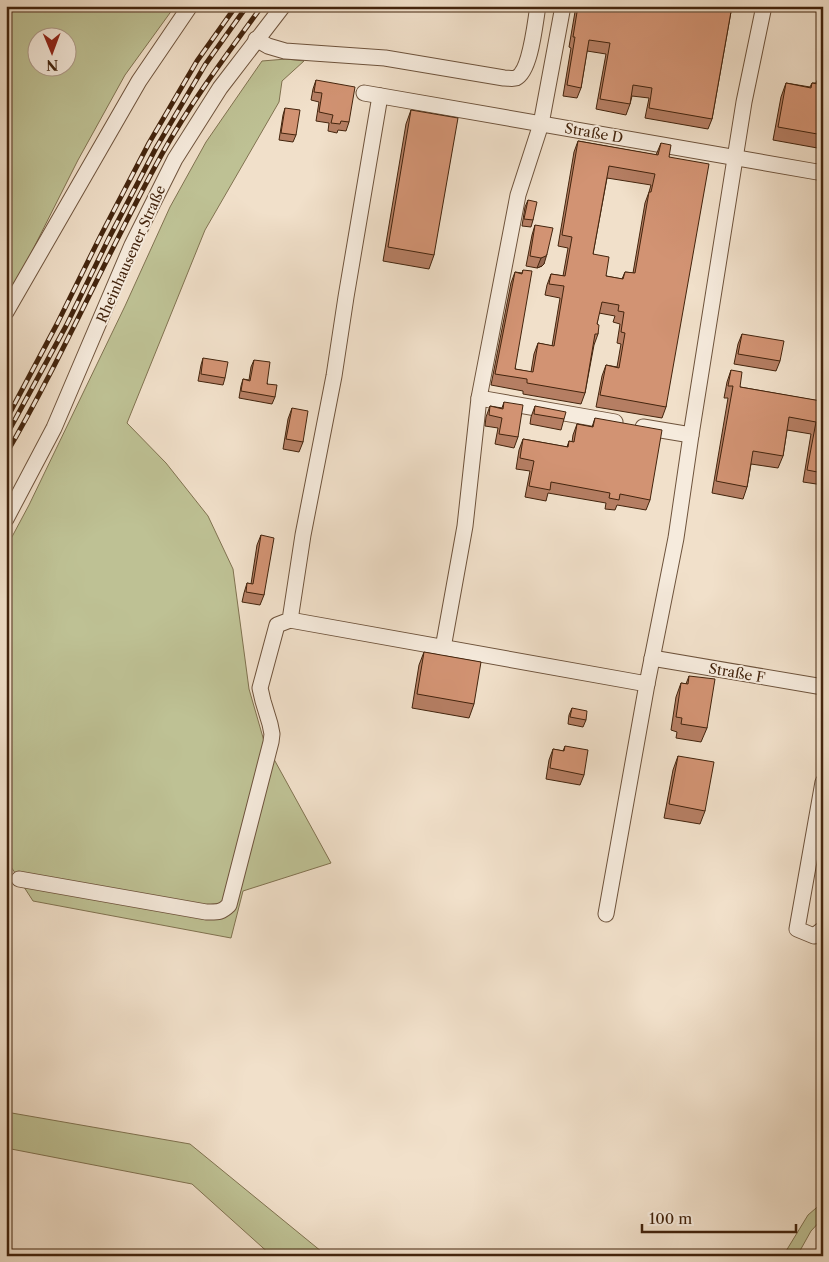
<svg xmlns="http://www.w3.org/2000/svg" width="829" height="1262" font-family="'Libre Caslon Text',serif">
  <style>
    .green { fill: #bec194; stroke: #807250; fill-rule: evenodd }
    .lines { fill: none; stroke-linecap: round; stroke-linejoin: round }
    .minor-casing { stroke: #6e533c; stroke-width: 17 }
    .minor { stroke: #f6ebdd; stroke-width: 15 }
    .rail-casing { stroke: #43240d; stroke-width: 5 }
    .rail { stroke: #f6ebdd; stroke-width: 3; stroke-dasharray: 9; stroke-linecap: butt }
    .wall { fill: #b57e63; stroke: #43240d; fill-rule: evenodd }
    .shaded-wall { fill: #936750; stroke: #43240d }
    .building { fill: #d29373; stroke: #43240d; fill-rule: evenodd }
    .labels { text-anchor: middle; stroke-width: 4; stroke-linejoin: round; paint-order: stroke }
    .street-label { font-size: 14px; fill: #43240d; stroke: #f6ebdd }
  </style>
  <rect width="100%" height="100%" fill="#f1e0ca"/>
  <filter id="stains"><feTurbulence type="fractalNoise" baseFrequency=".004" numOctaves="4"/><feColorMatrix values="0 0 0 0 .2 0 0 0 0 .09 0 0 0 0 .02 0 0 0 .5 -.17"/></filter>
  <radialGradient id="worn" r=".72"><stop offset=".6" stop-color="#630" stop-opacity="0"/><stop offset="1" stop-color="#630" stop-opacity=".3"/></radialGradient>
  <g class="green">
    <path d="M 6,6 L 175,6 L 125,75 L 78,160 L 17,281 L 6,295 ZM 38,38 L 68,38 L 68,68 L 38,68 Z"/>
    <polygon points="286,59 304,61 282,81 279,102 205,230 127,423 166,463 208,516 233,569 249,689 264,741 331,863 243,891 231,938 33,901 6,859 6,548 29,505 125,306 170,207 206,142 262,61"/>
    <polygon points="6,1112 190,1144 327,1256 272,1256 192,1184 6,1148"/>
    <polygon points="823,1202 823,1218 811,1231 797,1256 783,1256 808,1215"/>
  </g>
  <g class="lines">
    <defs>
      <g id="minor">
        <polyline points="563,6 541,124 518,195 479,398 615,422"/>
        <path d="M 256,39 L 268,46 L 285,51 L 385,58 L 504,78 C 508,78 513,79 516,78 C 531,71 535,22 538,6"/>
        <polyline points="364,93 823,173"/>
        <polyline points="6,312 139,81 190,6"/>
        <polyline points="643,427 691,435"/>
        <polyline points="6,519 54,428 132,245 175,159 220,88 283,6"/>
        <polyline points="290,620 647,684 676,538 691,435 744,102 764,6"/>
        <polyline points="443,648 465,526 479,398"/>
        <polyline points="652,658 823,687"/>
        <polyline points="823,782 797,929 814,936 823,929"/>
        <path d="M 19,879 L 206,912 C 217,912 221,913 229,905 L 271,742 L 272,734 L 270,724 L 263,701 L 260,688 L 277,625 L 290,620 L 303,535 L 334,376 L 346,297 L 380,96"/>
        <polyline points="606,914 647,684"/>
      </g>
    </defs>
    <use href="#minor" class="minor-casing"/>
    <use href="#minor" class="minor"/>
    <defs>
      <g id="rail">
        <polyline points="6,420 57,324 101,235 149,143 197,61 236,6"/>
        <polyline points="6,436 66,326 109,238 156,148 205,65 247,6"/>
        <path d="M 6,454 C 63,357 107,253 162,154 C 191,102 227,54 262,6"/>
      </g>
    </defs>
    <use href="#rail" class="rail-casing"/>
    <use href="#rail" class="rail"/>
  </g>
  <g class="wall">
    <polygon points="576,6 732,6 712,119 708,129 645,118 649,98 632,96 630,104 626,115 596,109 606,54 587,51 581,88 577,98 563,96 571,48 569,47"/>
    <polygon points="821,71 823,71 823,149 773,140 781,97 786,83 810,87 812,83 816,83"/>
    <polygon points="316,80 349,122 346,131 338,130 337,133 328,131 329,123 316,121 319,102 311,100 313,89"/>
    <polygon points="285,108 296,135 293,142 279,140 283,115"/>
    <polygon points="411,110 434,255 429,269 383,261 406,124"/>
    <path d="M 578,141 L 656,155 L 661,143 L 669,157 L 666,407 L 662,418 L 596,407 L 602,376 L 606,365 L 617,367 L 621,344 L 617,343 L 620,324 L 613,322 L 615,316 L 599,313 L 597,324 L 598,334 L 594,345 L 585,393 L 581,404 L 523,394 L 523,391 L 491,385 L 511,283 L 515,272 L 522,273 L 523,270 L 515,369 L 531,372 L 534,354 L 538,343 L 552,346 L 560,298 L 545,295 L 547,285 L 551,274 L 563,276 L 568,248 L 558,246 L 574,152 ZM 607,178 L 651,185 L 649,192 L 645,203 L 633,273 L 625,272 L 622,279 L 606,276 L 593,254 Z"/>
    <polygon points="528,200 533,220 531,227 522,226 525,207"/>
    <polygon points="535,225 544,264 542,266 537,268 526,266 532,235"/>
    <polygon points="742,334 780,361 776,371 734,364 738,344"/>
    <polygon points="203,358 225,378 223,385 198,381 201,365"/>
    <polygon points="254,360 275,397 272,404 239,398 241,386 243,379 249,380 251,367"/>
    <polygon points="731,370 740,387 819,401 823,382 823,485 803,482 811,434 787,430 783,456 778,468 751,464 747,487 743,499 712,493 728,398 724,398 727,382"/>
    <polygon points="504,402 518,437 514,448 495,444 498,428 485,426 486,417 490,406 502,408"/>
    <polygon points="535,406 564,419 561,430 530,424 531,417"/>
    <polygon points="292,408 303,442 299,452 283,449 288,419"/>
    <polygon points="595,418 650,500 646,510 617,505 615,510 605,509 606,503 548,493 546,501 525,497 530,471 516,469 519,450 523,439 567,447 569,441 572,442 573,435 577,424 592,427"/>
    <polygon points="261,535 264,595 260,605 242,602 244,593 247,583 251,584 257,545"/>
    <polygon points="424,652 474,704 469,718 412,708 419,665"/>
    <polygon points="689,676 707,728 701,742 676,738 677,732 671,730 676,697 681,683 686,684"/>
    <polygon points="572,708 586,720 583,727 568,724 569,715"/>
    <polygon points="565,746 584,775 580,785 546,779 549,760 553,749 563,751"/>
    <polygon points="678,756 705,811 700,824 664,818 673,770"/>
  </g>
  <polygon class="shaded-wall" points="547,254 544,264 542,266 537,268 541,258"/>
  <g class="building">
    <polygon points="578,6 732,6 712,119 649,108 652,88 633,85 630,104 600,99 610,43 589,40 581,88 567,85 575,37 573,37"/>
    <polygon points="821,71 823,71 823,135 778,127 786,83 811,88 812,83 818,84"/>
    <polygon points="316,80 355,87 349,122 341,121 340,124 331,123 333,115 319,112 322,93 314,92"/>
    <polygon points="285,108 300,110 296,135 281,133"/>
    <polygon points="411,110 458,118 434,255 388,247"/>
    <path d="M 578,141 L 658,155 L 661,143 L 671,145 L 669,157 L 709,164 L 666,407 L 600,395 L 606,365 L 619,368 L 625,333 L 621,332 L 624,312 L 618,311 L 619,305 L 602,302 L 597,324 L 599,325 L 598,334 L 595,334 L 585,393 L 527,383 L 527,379 L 495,374 L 515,272 L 522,274 L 523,270 L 532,271 L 515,369 L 533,372 L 538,343 L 554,346 L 564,286 L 549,284 L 551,274 L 565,276 L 572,237 L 562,235 ZM 609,166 L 655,174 L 651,192 L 649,192 L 635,273 L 625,272 L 623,279 L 606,276 L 609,257 L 593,254 Z"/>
    <polygon points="528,200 537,202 533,220 524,219"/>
    <polygon points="535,225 553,228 547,254 546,256 541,258 530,256"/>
    <polygon points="742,334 784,341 780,361 738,354"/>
    <polygon points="203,358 228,362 225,378 201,374"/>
    <polygon points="254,360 270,362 267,384 277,385 275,397 241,391 243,379 250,381"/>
    <polygon points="731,370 742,372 740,387 821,401 823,393 823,473 807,470 816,422 789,417 783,456 753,451 747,487 716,481 733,386 728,386"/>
    <polygon points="504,402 523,405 518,437 499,434 502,418 489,415 490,406 503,409"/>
    <polygon points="535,406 566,412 564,419 534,414"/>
    <polygon points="292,408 308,411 303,442 286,439"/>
    <polygon points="595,418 662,430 650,500 620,494 619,500 609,498 610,493 551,482 550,490 529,486 534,461 520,458 523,439 568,447 569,441 574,442 577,424 593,427"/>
    <polygon points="261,535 274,538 264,595 246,592 247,583 253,584"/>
    <polygon points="424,652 481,662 474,704 417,694"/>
    <polygon points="689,676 715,679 707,728 681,724 682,718 676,717 681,683 688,684"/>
    <polygon points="572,708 587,711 586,720 570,717"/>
    <polygon points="565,746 588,750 584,775 550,768 553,749 564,751"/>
    <polygon points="678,756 714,762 705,811 669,804"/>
  </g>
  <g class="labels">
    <g class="street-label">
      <text transform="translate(594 133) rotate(10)" y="5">Straße D</text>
      <text transform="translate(131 254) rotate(-66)" y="5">Rheinhausener Straße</text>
      <text transform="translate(737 673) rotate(10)" y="5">Straße F</text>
    </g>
  </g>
  <rect width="829" height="1262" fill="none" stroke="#f1e0ca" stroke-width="25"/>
  <rect x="8" y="8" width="814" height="1247" fill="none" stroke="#43240d" stroke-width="2.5"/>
  <rect x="12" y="12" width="804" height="1237" fill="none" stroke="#43240d"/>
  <g transform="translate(52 52) rotate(179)"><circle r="24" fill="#f6ebdd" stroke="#ae9b8a"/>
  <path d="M0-4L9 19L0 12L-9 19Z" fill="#8f2418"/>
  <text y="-8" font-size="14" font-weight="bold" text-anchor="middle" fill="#43240d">N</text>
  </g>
  <path d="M642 1224v8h154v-8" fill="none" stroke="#43240d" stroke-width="2.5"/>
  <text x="649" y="1224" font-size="15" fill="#43240d" stroke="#f6ebdd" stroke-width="4" paint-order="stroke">100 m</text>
  <rect width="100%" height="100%" filter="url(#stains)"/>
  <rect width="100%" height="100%" fill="url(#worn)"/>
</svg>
